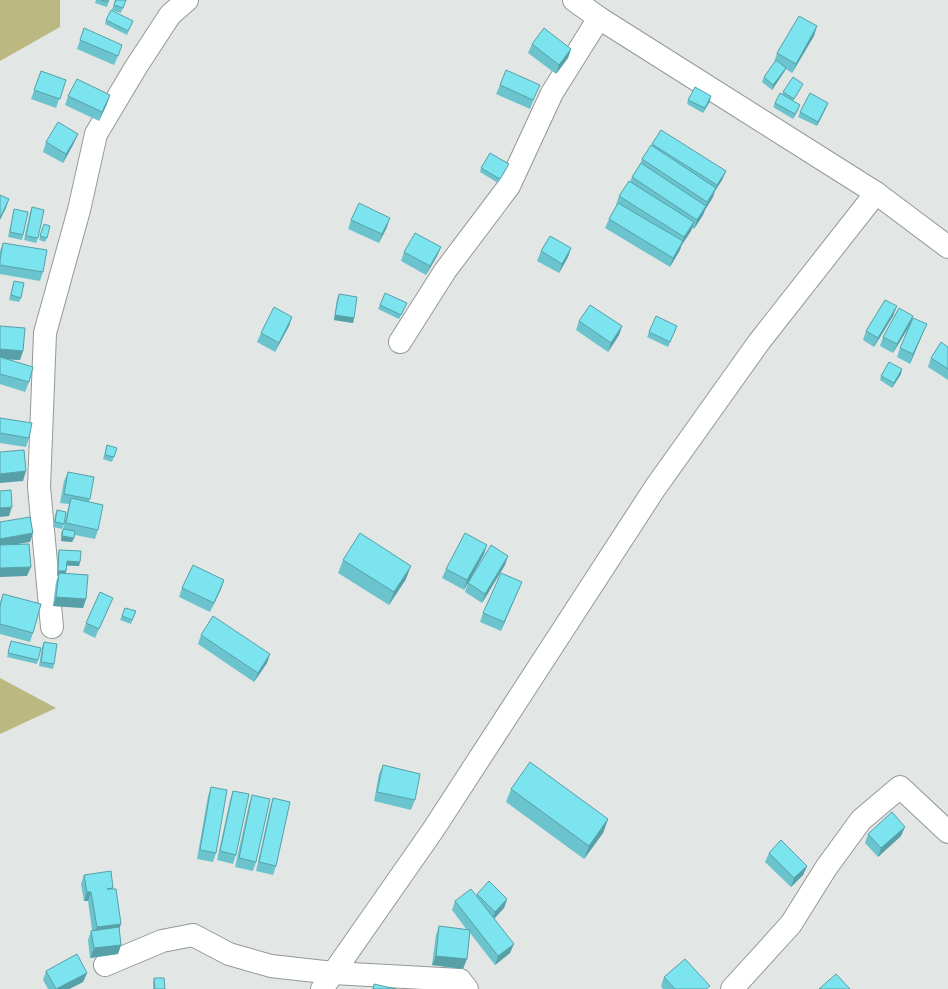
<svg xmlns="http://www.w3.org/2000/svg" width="948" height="989" font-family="Montserrat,sans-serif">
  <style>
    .green { fill: #bbb881 }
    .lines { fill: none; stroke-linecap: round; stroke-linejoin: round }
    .minor-casing { stroke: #949896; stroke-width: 24 }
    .minor { stroke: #fff; stroke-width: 22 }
    .wall { fill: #6bc4cd }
    .shaded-wall { fill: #57a0a7 }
    .building { fill: #7ce4ee; stroke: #57a0a7 }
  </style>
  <rect width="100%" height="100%" fill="#e2e6e5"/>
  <g class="green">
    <polygon points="0,0 60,0 60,27 0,61"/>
    <polygon points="0,678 56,708 0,734"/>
  </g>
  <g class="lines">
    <defs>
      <g id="minor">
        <polyline points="574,0 599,18 876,193 948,247"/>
        <polyline points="400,342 445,271 509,186 552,93 599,18"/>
        <polyline points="52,627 39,487 45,333 79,210 96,134 136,67 170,15 187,0"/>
        <polyline points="105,965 162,941 193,935 229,954 271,966 333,973 460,980 467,989"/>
        <polyline points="322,989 433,830 655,488 759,342 876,193"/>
        <polyline points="732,989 791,924 826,868 861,820 900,787 948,832"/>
      </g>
    </defs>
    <use href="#minor" class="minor-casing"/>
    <use href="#minor" class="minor"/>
  </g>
  <g class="wall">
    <polygon points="96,0 109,0 107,7 95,3"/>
    <polygon points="115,0 126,0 121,13 112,10"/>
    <polygon points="106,20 133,21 127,35 105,24"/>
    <polygon points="84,28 119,54 114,65 77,49"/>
    <polygon points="814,36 792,73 786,69 772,90 762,82 764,77 774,63 777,53"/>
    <polygon points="532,44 571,49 568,58 556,74 528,53"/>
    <polygon points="41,71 66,80 56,108 31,99"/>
    <polygon points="500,85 536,94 530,109 496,94"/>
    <polygon points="801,88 793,101 800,105 798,110 793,119 773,107 775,103 782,95 783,92"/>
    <polygon points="68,96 107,104 99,121 65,105"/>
    <polygon points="688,100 710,101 703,113 687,104"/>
    <polygon points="828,103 826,108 817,126 798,117 800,112"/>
    <polygon points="46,142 74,143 63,163 43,152"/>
    <polygon points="652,144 726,171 722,180 715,191 713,197 705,210 703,215 694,229 692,228 691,231 681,246 680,250 670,267 605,228 609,219 616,206 616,205 619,196 630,182 632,177 640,165 642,159 652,146"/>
    <polygon points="481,168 507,168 498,183 480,172"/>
    <polygon points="32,207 38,238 36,243 24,240 30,212"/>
    <polygon points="14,209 23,235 22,240 8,237 13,214"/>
    <polygon points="351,220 387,227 379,243 348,229"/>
    <polygon points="44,224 47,238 45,242 39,240"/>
    <polygon points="3,243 43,272 40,281 0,274 0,251"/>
    <polygon points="441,247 437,256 426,275 401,261 404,252"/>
    <polygon points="571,248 568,257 559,273 537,261 541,251"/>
    <polygon points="14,281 21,298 19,302 9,300"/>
    <polygon points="339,294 354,318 353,323 334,320 337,299"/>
    <polygon points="407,303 399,319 378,309 380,305"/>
    <polygon points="897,306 893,316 874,347 863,340 866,331"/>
    <polygon points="292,317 289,326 275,352 257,342 261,333"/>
    <polygon points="579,321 622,326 619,335 608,352 576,330"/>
    <polygon points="927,324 923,333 910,364 897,357 900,348"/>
    <polygon points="910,325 893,353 880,346 883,337"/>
    <polygon points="0,326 23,351 20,360 6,359 29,382 25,392 0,384"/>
    <polygon points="677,326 668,347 647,337 649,332"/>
    <polygon points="948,347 948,380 928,367 931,358"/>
    <polygon points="901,374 892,388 880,380 881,376"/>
    <polygon points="0,418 29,438 26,447 0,443"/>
    <polygon points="107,445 114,457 112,462 103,459"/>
    <polygon points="68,472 90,499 89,502 98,530 95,539 75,535 72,542 61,541 61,533 63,529 69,504 60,503 64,481"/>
    <polygon points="57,510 64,524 62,529 53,527 55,515"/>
    <polygon points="487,545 484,554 464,590 442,578 446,569"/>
    <polygon points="59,550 80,562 79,566 67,566 66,573 86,599 83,608 53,606 56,582 58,576 57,575 58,555"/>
    <polygon points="508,556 505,565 482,603 465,592 468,583"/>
    <polygon points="343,560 406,579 389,605 338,573"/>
    <polygon points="224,580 221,589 210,612 179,597 182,588"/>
    <polygon points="522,582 501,631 480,622 483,613"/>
    <polygon points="3,594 33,633 30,642 0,634 0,602"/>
    <polygon points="109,607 95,638 83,632 86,623"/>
    <polygon points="125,608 136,611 131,624 120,620"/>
    <polygon points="201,635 270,654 267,663 254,682 198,644"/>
    <polygon points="11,641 38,660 37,664 7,657"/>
    <polygon points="44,642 54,664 53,669 39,666 42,647"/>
    <polygon points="383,765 415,800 411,810 374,801 379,774"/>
    <polygon points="211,787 216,853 213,862 197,859 208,796"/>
    <polygon points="511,789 608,819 603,833 584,859 506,802"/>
    <polygon points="233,791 236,855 233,864 217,860 230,800"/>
    <polygon points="252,795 256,862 253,871 235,867 249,804"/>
    <polygon points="273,798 276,866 273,875 256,871 270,807"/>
    <polygon points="868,834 901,836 878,857 865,843"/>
    <polygon points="769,853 807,866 803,875 791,887 765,862"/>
    <polygon points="84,875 113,889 121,945 118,954 90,958 88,940 91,931 92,930 88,901 84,901 81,884"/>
    <polygon points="477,894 507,899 504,908 494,919 510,953 495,965 470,933 463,969 432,965 436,935 439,926 467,930 452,910 455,901 476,896"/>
    <polygon points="46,971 87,973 83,982 69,989 48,989 43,980"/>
    <polygon points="664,977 708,989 663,989 661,986"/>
    <polygon points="154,978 165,989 153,989 153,983"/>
  </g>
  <g class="shaded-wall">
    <polygon points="817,26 814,36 792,73 796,64"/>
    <polygon points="571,49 568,58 556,74 559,65"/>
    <polygon points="786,68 784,72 772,90 773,85"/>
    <polygon points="110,95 107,104 99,121 102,112"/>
    <polygon points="711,96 710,101 703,113 705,108"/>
    <polygon points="828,103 826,108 817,126 818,122"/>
    <polygon points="800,105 798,110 793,119 795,114"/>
    <polygon points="78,134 74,143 63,163 66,154"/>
    <polygon points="726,171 722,180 715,191 713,197 705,210 703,215 694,229 697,220 714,192 717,185"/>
    <polygon points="9,199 6,208 0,220 0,218"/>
    <polygon points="390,218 387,227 379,243 382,234"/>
    <polygon points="694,222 691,231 681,246 684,237"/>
    <polygon points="683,241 680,250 670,267 673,258"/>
    <polygon points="441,247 437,256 426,275 430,266"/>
    <polygon points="571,248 568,257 559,273 562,264"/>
    <polygon points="897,306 893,316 874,347 878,338"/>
    <polygon points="335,315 354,318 353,323 334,320"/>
    <polygon points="913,316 910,325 893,353 897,344"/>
    <polygon points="292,317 289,326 275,352 279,343"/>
    <polygon points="927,324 923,333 910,364 913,354"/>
    <polygon points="622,326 619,335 608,352 611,343"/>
    <polygon points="0,349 23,351 20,360 0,359"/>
    <polygon points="902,369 901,374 892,388 894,383"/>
    <polygon points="26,471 23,481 0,483 0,474"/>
    <polygon points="12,507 9,516 0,517 0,508"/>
    <polygon points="33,533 30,542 0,547 0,539"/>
    <polygon points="62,536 74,538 72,542 61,541"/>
    <polygon points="487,545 484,554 464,590 467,580"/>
    <polygon points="508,556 505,565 482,603 485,594"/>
    <polygon points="67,561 80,562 79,566 66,565"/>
    <polygon points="411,566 406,579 389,605 394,592"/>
    <polygon points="31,567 27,576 0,577 0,568"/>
    <polygon points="58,571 66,571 65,576 59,573 58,576 57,575"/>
    <polygon points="224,580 221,589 210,612 214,603"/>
    <polygon points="522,582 518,591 501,631 504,622"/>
    <polygon points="56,597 86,599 83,608 53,606"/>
    <polygon points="270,654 267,663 254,682 258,673"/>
    <polygon points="608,819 603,833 584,859 589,846"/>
    <polygon points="905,827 901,836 878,857 881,848"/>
    <polygon points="807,866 803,875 791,887 794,878"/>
    <polygon points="87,892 91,892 88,901 84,901"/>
    <polygon points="507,899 504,908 492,921 495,912"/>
    <polygon points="121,924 118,933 93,937 97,927"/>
    <polygon points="514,944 510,953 495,965 498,956"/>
    <polygon points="121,945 118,954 90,958 94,948"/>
    <polygon points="436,956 467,959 463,969 432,965"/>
    <polygon points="87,973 83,982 69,989 56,989"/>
  </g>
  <g class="building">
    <polygon points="101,0 109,0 108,2"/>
    <polygon points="116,0 126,0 123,8 114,5"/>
    <polygon points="111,10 133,21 128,31 106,20"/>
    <polygon points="799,16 817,26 796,64 777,53"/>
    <polygon points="84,28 122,45 118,56 80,40"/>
    <polygon points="544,28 571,49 559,65 532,44"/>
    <polygon points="776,60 786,68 773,85 764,77"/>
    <polygon points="506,70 540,85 533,100 500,85"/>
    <polygon points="41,71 66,80 60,99 34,90"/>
    <polygon points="793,77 803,84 794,99 783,92"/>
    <polygon points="77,79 110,95 102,112 68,96"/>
    <polygon points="695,87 711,96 705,108 688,100"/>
    <polygon points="780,93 800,105 795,114 775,103"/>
    <polygon points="810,93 828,103 818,122 800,112"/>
    <polygon points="58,122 78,134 66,154 46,142"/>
    <polygon points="661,130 726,171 717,185 652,144"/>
    <polygon points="651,145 716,188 707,202 642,159"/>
    <polygon points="490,153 509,164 500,179 481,168"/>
    <polygon points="641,163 706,206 697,220 632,177"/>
    <polygon points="629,181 694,222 684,237 619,196"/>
    <polygon points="0,195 9,199 0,218"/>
    <polygon points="359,203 390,218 382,234 351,220"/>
    <polygon points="618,203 683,241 673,258 609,219"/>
    <polygon points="32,207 44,210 38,238 26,236"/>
    <polygon points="14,209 28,212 23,235 10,232"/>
    <polygon points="44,224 50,226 47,238 40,236"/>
    <polygon points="415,233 441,247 430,266 404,252"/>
    <polygon points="550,236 571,248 562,264 541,251"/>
    <polygon points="3,243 47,250 43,272 0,265 0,260"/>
    <polygon points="14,281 24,283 21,298 11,295"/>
    <polygon points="385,293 407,303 401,315 380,305"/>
    <polygon points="339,294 357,297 354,318 335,315"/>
    <polygon points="885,300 897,306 878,338 866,331"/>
    <polygon points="590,305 622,326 611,343 579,321"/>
    <polygon points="274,307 292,317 279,343 261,333"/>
    <polygon points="899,308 913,316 897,344 883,337"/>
    <polygon points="656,316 677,326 670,342 649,332"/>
    <polygon points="913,318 927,324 913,354 900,348"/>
    <polygon points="0,326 25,328 23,351 0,349"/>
    <polygon points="941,342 948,347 948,369 931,358"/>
    <polygon points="0,357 33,367 29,382 0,374"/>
    <polygon points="889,362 902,369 894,383 881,376"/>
    <polygon points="0,418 32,423 29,438 0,433"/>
    <polygon points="107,445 117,448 114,457 105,455"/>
    <polygon points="24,450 26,471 0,474 0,452"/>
    <polygon points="68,472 94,477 90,499 64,494"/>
    <polygon points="11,490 12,507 0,508 0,491"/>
    <polygon points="71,498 103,505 98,530 66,523"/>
    <polygon points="57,510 66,512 64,524 55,522"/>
    <polygon points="30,517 33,533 0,539 0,522"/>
    <polygon points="63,529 75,531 74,538 62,536"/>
    <polygon points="360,533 411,566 394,592 343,560"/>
    <polygon points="465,533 487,545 467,580 446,569"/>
    <polygon points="29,544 31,567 0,568 0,545"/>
    <polygon points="491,545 508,556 485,594 468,583"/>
    <polygon points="59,550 81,551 80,562 67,561 66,571 58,571"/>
    <polygon points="193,565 224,580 214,603 182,588"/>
    <polygon points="59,573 88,575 86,599 56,597"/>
    <polygon points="501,573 522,582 504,622 483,613"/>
    <polygon points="100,592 113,598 99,629 86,623"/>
    <polygon points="3,594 41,604 33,633 0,624 0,606"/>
    <polygon points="125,608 136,611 132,620 122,616"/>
    <polygon points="213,616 270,654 258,673 201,635"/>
    <polygon points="11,641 41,648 38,660 8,653"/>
    <polygon points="44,642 57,644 54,664 41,662"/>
    <polygon points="530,762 608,819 589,846 511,789"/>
    <polygon points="383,765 420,774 415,800 377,792"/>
    <polygon points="211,787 227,790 216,853 200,850"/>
    <polygon points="233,791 249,794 236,855 220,851"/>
    <polygon points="252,795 270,799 256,862 239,858"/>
    <polygon points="273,798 290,802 276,866 259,862"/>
    <polygon points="892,812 905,827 881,848 868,834"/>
    <polygon points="781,840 807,866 794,878 769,853"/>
    <polygon points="111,871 113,888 107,889 116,889 121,924 97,927 91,892 87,892 84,875"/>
    <polygon points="489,881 507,899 495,912 477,894"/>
    <polygon points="471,889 514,944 498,956 455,901"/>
    <polygon points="439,926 470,930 467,959 436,956"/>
    <polygon points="119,927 121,945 94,948 91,931"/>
    <polygon points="77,954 87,973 56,989 46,971"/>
    <polygon points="685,959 710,986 706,989 675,989 664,977"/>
    <polygon points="836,974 850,989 819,989"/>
    <polygon points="154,978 164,978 165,989 155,989"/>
    <polygon points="374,984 396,989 373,989"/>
  </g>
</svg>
